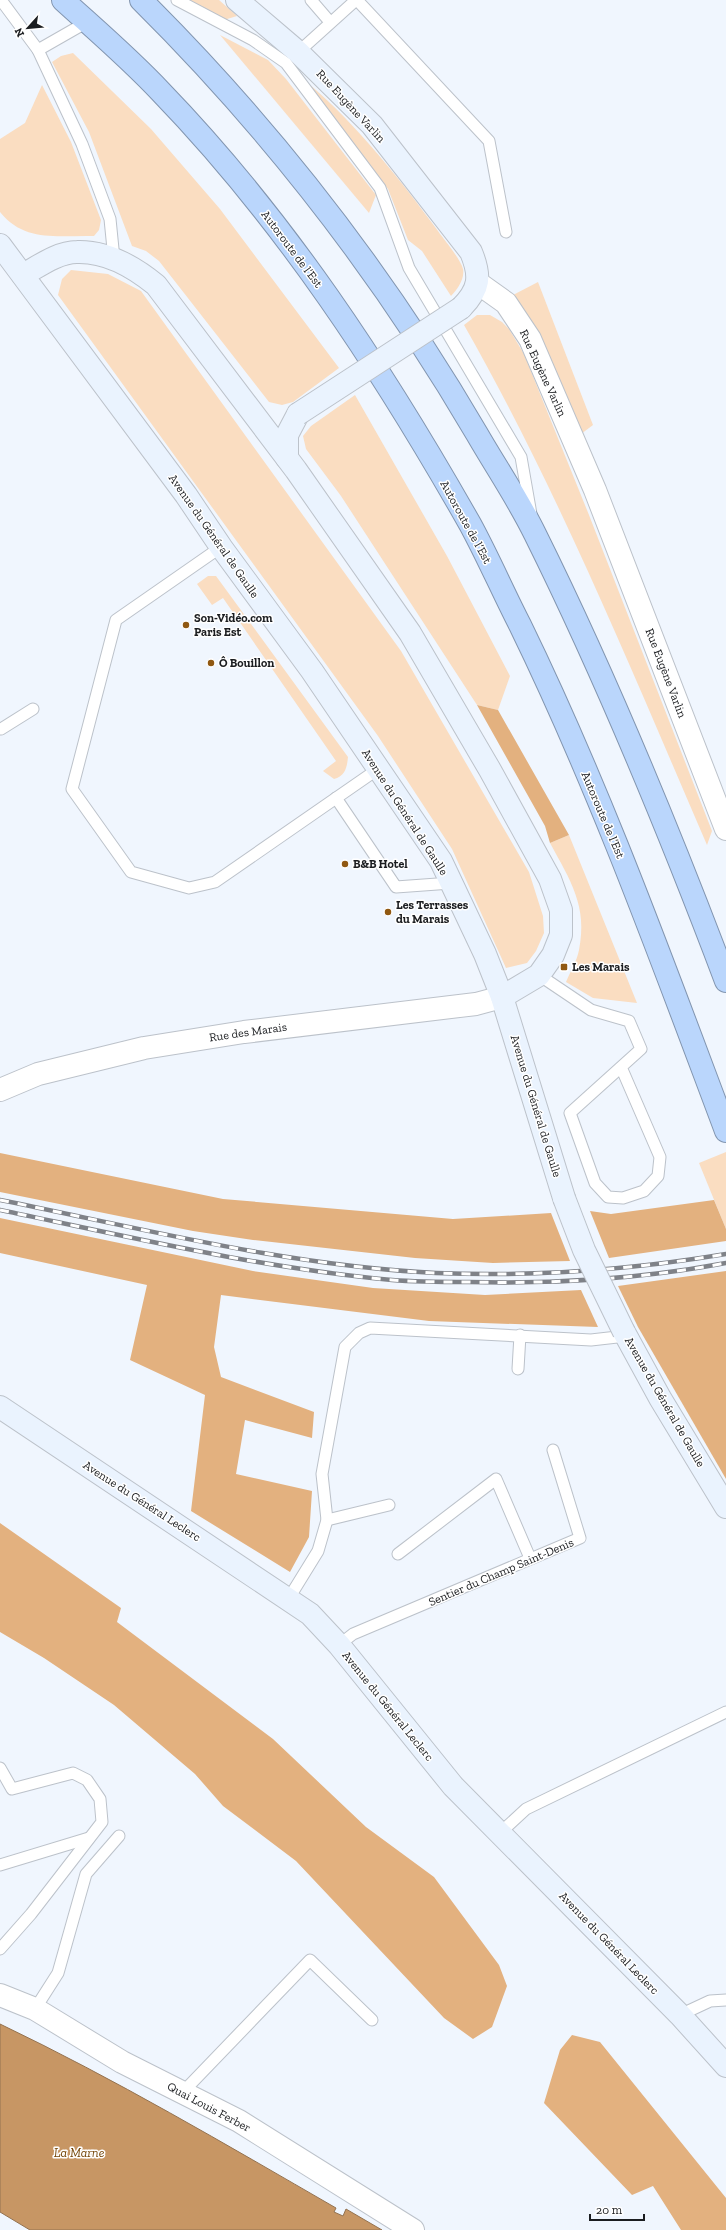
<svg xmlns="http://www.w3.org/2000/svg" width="726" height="2230" font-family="'Zilla Slab',serif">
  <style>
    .green { fill: #faddc1 }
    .forest { fill: #e3b17f }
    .water { fill: #c79664; stroke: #937250 }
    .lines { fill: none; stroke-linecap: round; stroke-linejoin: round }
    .lane-casing { stroke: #bcc2ca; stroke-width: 13 }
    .street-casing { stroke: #bcc2ca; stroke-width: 24 }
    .secondary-casing { stroke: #bcc2ca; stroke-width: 24 }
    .highway-casing { stroke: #8295af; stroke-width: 24 }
    .lane { stroke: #fff; stroke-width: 11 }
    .street { stroke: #fff; stroke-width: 22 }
    .secondary { stroke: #eaf3fe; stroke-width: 22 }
    .highway { stroke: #bad6fc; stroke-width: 22 }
    .rail-casing { stroke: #7f8288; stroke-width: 4.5 }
    .rail { stroke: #fff; stroke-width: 3; stroke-dasharray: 9; stroke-linecap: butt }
    .secondary-bridge-casing { stroke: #bcc2ca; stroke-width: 24; stroke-linecap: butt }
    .secondary-bridge { stroke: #eaf3fe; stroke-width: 22 }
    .poi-dot { fill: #905811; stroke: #fff; stroke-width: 1.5 }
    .labels { text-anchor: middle; stroke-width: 3; stroke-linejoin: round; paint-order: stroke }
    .street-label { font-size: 12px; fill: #1b1d20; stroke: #fff }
    .poi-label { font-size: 12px; font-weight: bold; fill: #1b1d20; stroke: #fff; text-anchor: start }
    .water-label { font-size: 13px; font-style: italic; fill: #764709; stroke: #fff }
  </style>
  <rect width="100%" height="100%" fill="#f0f6fe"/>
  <g class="green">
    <polygon points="190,0 219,0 237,16 224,20"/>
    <polygon points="220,35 268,60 286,79 376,195 369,213"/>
    <polygon points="73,53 151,129 220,209 339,368 293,402 282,405 269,402 159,261 146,251 132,246 89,132 52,62 61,56"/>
    <path d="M 308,83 C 358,126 399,178 438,231 C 444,240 460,258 463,269 C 465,279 457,290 451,296 L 422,251 L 408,240 L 388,189 Z"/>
    <path d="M 42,85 L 71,142 L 101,220 L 99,230 L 94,236 C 58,235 25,243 0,212 L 0,139 L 25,123 Z"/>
    <polygon points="71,270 108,274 141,291 401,651 529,872 543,916 544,933 536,951 527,963 506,968 452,849 378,736 58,295 62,279"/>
    <polygon points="538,282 593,425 581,434 513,295"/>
    <path d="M 477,315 L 490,315 L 502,322 L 509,329 L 524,354 L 589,515 L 712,831 L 707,845 C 631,669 559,492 464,325 Z"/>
    <polygon points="355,395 447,556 510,676 498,710 477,705 341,496 306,449 303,436 311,426"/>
    <path d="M 208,576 L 216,576 L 348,757 C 347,768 345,776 334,779 L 323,771 L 336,761 L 223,598 L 212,605 L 197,584 Z"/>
    <path d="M 569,835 L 637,1003 L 593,998 L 566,982 C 570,972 577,961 579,950 C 588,906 570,880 550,843 Z"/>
    <polygon points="726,1152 726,1229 699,1163"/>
  </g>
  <g class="forest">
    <polygon points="477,705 498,710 569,835 550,843 545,826"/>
    <polygon points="0,1153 223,1199 453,1219 551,1213 570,1261 493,1263 415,1258 253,1240 193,1231 0,1192"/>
    <polygon points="714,1200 726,1229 726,1241 609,1258 590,1211 611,1214"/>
    <polygon points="0,1218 253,1271 373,1288 485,1295 581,1290 598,1327 429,1321 221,1295 214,1347 221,1377 314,1412 312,1438 245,1420 236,1474 312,1491 309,1537 290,1572 191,1511 205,1395 130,1360 147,1285 0,1253"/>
    <polygon points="726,1271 726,1479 638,1327 618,1286"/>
    <polygon points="0,1523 121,1608 117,1622 273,1739 366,1827 434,1877 499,1965 507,1986 492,2027 473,2039 444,2018 296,1861 223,1806 195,1774 114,1705 44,1658 0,1632"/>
    <polygon points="572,2035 600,2042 726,2198 726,2230 681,2230 653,2186 632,2195 544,2103 560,2050"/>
  </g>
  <path class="water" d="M 0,2024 C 115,2079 225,2144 336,2208 L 334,2212 L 343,2216 L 346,2209 L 382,2230 L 30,2230 L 0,2212 Z"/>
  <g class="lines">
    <defs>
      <g id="lane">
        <polyline points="1,0 38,50 87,22"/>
        <polyline points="177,0 253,40 286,63 380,188 409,268 521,457 531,514"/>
        <polyline points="311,0 330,22"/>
        <polyline points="357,0 489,141 506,232"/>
        <polyline points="38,50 82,144 110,219 114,259"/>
        <polyline points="295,55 356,0"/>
        <polyline points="221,547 116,620 72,789 131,872 189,888 215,882 378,769"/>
        <polyline points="1,729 33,709"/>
        <polyline points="336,798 396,887 451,883"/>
        <polyline points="539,975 591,1010 629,1021 641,1049 570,1113 595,1183 608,1197 623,1198 644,1191 658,1176 660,1157 621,1067"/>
        <polyline points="518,1369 520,1335"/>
        <polyline points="327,1520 389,1505"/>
        <polyline points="398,1554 496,1479 530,1558"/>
        <polyline points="289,1598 318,1551 327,1520 322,1474 345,1347 359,1333 370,1328 591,1340 626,1336"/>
        <polyline points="339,1645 353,1634 580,1538 553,1450"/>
        <polyline points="0,1768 12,1789 73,1773 87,1780 100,1799 102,1822 31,1914 0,1949"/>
        <polyline points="500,1833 526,1809 726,1712"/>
        <polyline points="0,1865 89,1838"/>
        <polyline points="35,2009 58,1973 86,1874 119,1836"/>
        <polyline points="680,2015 710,2001 726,2000"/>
        <polyline points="182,2093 310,1960 372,2020"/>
      </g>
      <g id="street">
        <polyline points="478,283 506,303 530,339 595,490 726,829"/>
        <polyline points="0,1090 38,1074 144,1048 244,1032 476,1004 502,997"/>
        <polyline points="0,1995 35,2009 122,2062 239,2121 413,2230"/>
      </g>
      <g id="secondary">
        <path d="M 237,0 L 298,52 L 372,125 L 471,252 C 481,276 480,289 461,308"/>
        <polyline points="0,245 186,495 221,547 312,671 441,861 485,954 502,997 564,1198"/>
        <path d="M 23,275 C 39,266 58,252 77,252 C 107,251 134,267 156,285 L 296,470 L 410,633 L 490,770 L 550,879 L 561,910 L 561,935 L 553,955 L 539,975 L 502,997"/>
        <polyline points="287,458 287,435 298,414"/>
        <polyline points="624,1332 660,1398 726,1507"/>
        <polyline points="0,1407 310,1614 339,1645 453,1786 680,2015 726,2066"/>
      </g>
      <g id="highway">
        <path d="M 63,0 C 96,30 130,59 160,91 C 284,219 382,369 470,524 C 488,557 503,592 520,625 C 600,789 662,961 726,1131"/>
        <path d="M 141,0 C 272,130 384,275 477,434 C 496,467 518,499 535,534 C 607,679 669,830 726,981"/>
      </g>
    </defs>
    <use href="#lane" class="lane-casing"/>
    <use href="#street" class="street-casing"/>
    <use href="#secondary" class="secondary-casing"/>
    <use href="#highway" class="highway-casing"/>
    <use href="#lane" class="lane"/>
    <use href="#street" class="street"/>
    <use href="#secondary" class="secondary"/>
    <use href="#highway" class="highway"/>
    <defs>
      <g id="rail">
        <path d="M 0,1200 C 144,1229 289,1266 436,1273 C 533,1277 630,1270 726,1254"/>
        <path d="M 0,1210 C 130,1237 260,1268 392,1280 C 417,1282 443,1282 469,1282 C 555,1284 641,1279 726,1263"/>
      </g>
    </defs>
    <use href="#rail" class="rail-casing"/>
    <use href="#rail" class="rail"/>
    <defs>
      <g id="secondary-bridge">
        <polyline points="298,414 461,308"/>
        <polyline points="564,1198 584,1250 624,1332"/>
      </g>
    </defs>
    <use href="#secondary-bridge" class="secondary-bridge-casing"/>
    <use href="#secondary-bridge" class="secondary-bridge"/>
  </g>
  <g class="poi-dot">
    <circle cx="186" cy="625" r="4"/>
    <circle cx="211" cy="663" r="4"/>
    <circle cx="345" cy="864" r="4"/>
    <circle cx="388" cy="912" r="4"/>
    <rect x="560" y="963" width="8" height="8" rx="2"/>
  </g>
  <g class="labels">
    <g class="street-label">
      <text transform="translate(351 106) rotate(47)" y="4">Rue Eugène Varlin</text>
      <text transform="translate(292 249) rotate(53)" y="4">Autoroute de l’Est</text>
      <text transform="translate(543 373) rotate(65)" y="4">Rue Eugène Varlin</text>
      <text transform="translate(466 522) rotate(61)" y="4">Autoroute de l’Est</text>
      <text transform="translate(214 536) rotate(55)" y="4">Avenue du Général de Gaulle</text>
      <text transform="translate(666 673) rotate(69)" y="4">Rue Eugène Varlin</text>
      <text transform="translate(405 812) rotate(57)" y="4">Avenue du Général de Gaulle</text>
      <text transform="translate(603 815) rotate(67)" y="4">Autoroute de l’Est</text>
      <text transform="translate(248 1032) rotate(-8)" y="4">Rue des Marais</text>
      <text transform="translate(536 1106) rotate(73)" y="4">Avenue du Général de Gaulle</text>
      <text transform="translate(665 1402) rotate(60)" y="4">Avenue du Général de Gaulle</text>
      <text transform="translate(142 1501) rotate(33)" y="4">Avenue du Général Leclerc</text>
      <text transform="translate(501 1572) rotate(-23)" y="4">Sentier du Champ Saint-Denis</text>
      <text transform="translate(388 1706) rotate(51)" y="4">Avenue du Général Leclerc</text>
      <text transform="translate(609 1943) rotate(46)" y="4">Avenue du Général Leclerc</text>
      <text transform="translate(209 2107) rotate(28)" y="4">Quai Louis Ferber</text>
    </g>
    <g class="poi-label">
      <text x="194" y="622">Son-Vidéo.com<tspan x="194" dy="14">Paris Est</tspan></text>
      <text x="219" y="667">Ô Bouillon</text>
      <text x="353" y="868">B&amp;B Hotel</text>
      <text x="396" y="909">Les Terrasses<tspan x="396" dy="14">du Marais</tspan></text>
      <text x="572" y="971">Les Marais</text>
    </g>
    <g class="water-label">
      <text x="79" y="2157">La Marne</text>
    </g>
  </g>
  <g transform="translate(28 28) rotate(243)" stroke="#ffffff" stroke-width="3" paint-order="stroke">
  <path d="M0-3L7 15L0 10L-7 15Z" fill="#1b1d20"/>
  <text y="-6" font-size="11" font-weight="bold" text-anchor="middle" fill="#1b1d20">N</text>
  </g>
  <path d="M590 2214v6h54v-6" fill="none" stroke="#1b1d20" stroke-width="2"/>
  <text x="596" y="2214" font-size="12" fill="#1b1d20" stroke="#ffffff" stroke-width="3" paint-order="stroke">20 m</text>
</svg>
